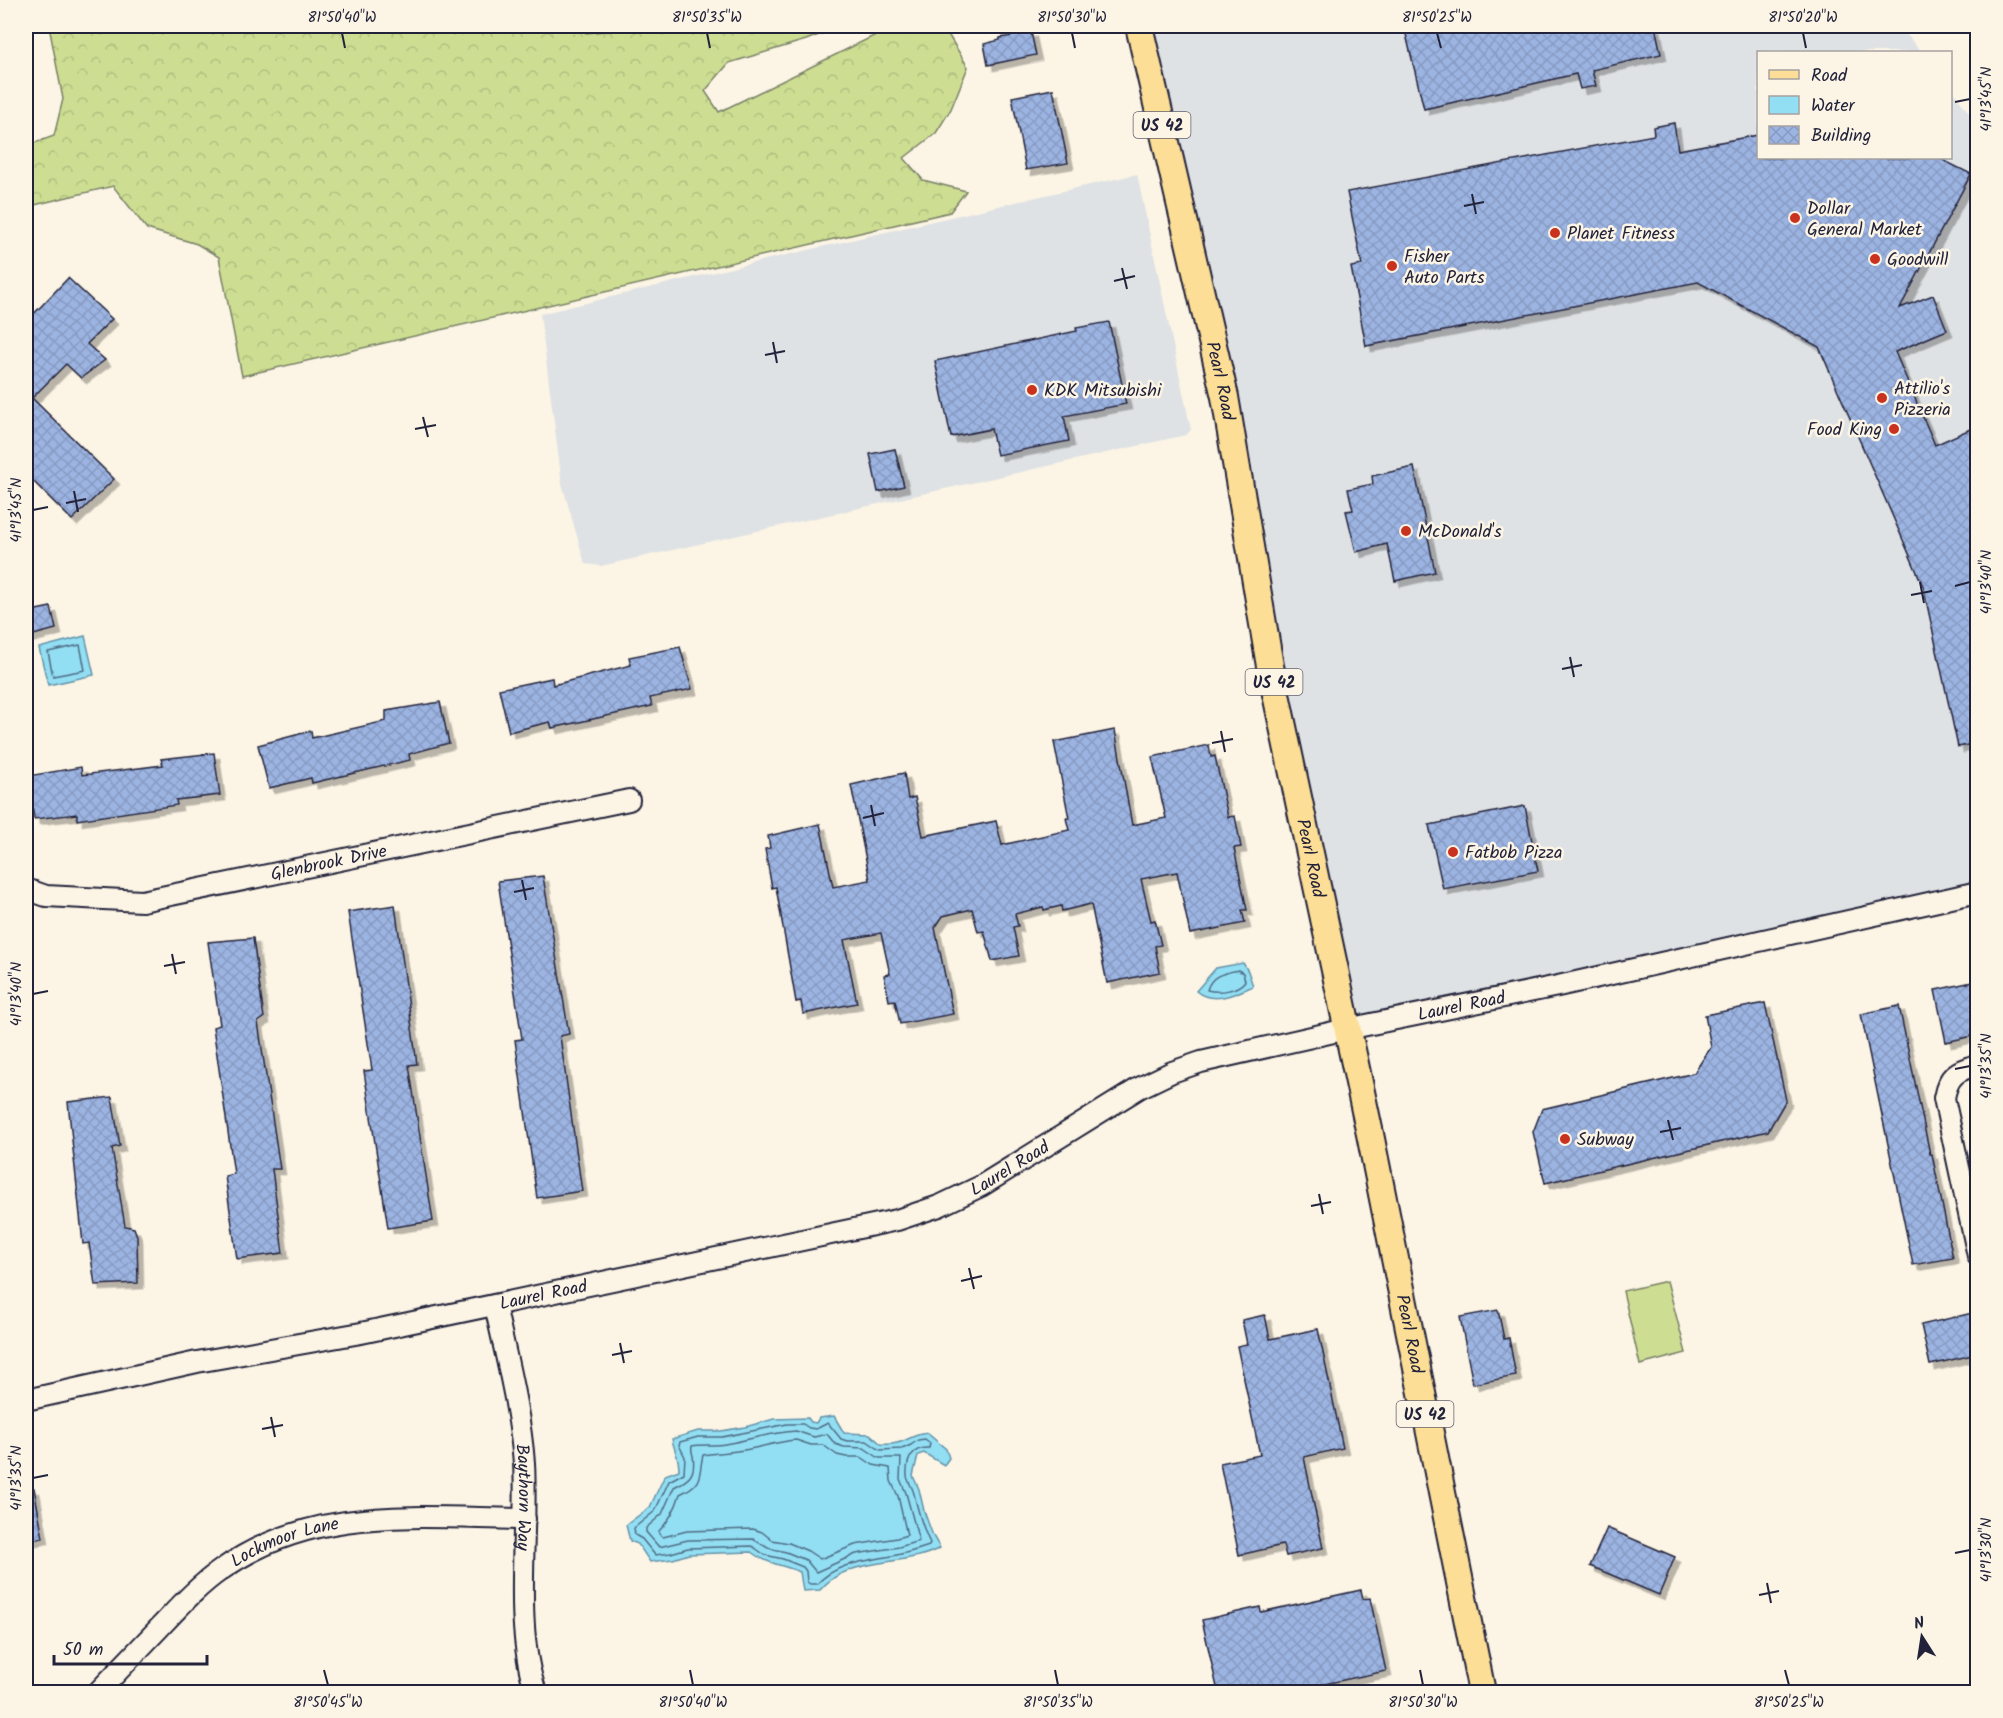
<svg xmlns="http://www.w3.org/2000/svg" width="2003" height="1718" font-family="Kalam,sans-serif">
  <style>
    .built { fill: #dfe2e4 }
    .forest { fill: url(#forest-crowns); stroke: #788066; stroke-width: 1.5 }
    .park { fill: #cdde92; stroke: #788066; stroke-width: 1.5 }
    .water { fill: #92def3; stroke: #6593a9; stroke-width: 1.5 }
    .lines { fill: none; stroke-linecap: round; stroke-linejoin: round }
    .shore { stroke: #4f6d85; stroke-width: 1.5 }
    .building { fill: url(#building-cross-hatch); stroke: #22223b; stroke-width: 1.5; filter: url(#shadow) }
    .minor-casing { stroke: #22223b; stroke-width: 24 }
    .major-casing { stroke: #22223b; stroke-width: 30 }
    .minor { stroke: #fcf5e5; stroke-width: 20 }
    .major { stroke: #fcde96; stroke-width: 26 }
    .ticks { fill: none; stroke: #22223b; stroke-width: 2 }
    .poi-dot { fill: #c8321e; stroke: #fcf5e5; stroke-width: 2 }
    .labels { text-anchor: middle; stroke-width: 5; stroke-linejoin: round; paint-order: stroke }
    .shield { fill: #fcf5e5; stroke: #63616e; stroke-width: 1.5 }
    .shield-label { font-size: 16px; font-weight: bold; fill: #22223b }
    .poi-label { font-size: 18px; fill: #22223b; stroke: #fcf5e5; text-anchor: start }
    .street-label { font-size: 18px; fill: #22223b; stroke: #fcf5e5 }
    .neatline { fill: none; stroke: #22223b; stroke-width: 2 }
    .ticks-label { font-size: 15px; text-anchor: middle; fill: #22223b }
  </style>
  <defs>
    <pattern id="forest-crowns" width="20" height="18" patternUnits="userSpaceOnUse" patternTransform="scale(1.5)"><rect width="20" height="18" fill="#cdde92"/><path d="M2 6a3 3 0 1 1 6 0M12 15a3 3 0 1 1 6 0" fill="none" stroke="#b0be7f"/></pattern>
    <pattern id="building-cross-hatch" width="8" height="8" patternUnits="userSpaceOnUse" patternTransform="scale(1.5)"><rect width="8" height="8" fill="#9cb4e1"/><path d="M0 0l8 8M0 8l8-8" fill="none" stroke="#869ac2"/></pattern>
    <filter id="shadow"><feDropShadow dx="5.5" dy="5.5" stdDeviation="0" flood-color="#0004"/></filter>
  </defs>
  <rect width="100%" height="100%" fill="#fcf5e5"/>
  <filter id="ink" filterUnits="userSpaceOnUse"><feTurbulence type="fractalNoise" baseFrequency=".0167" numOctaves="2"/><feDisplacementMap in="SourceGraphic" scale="12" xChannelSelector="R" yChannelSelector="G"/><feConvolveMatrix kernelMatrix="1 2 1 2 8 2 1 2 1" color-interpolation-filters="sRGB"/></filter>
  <g filter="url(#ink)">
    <g class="built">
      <polygon points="1139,26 1900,26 1921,52 1758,52 1758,158 1950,158 1951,89 1977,123 1977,893 1347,1029"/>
      <polygon points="1137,174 1191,430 1186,435 601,566 585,564 562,484 540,314 769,259"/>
    </g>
    <polygon class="forest" points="49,26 580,26 586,33 655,26 842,26 806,40 729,63 705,91 719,112 894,26 943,26 968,67 951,109 936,133 904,158 923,180 966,191 950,212 242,376 219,257 197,244 147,229 113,186 26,207 26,146 54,136 63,99"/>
    <polygon class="park" points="1667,1281 1686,1353 1640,1365 1623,1291"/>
    <g class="water">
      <polygon points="85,636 94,675 48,685 39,648"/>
      <path d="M 1243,963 L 1248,971 L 1253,986 C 1236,994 1212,1005 1196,991 L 1216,968 Z"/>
      <path d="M 834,1416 L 844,1433 L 870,1434 L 881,1444 C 904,1446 908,1435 927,1433 L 946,1449 L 949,1458 L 944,1465 L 924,1453 L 918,1455 L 913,1476 L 919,1489 L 924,1511 L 933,1536 L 940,1548 C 903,1568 849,1555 820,1590 L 803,1591 L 800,1572 C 783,1565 765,1563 751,1552 L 689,1554 L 673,1559 L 650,1562 L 638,1544 L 630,1541 L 626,1525 L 650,1507 L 665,1475 L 679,1470 C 679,1456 674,1451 672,1439 L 698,1431 L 721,1431 L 745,1427 L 774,1419 L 808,1418 L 811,1422 L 816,1423 L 819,1418 Z"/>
    </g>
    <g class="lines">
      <g class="shore">
        <polygon points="80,645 85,670 53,676 48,652"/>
        <path d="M 1238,970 L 1243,973 L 1245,981 C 1237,991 1219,993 1207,990 C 1211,975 1224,973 1238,970 Z"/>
        <path d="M 828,1423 L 841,1439 L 847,1441 L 867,1441 L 880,1450 L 902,1449 L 911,1445 L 918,1440 L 925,1439 L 930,1443 L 929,1448 C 912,1447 906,1460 907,1476 C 908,1482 913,1488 914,1494 C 918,1511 922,1527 930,1543 L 929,1546 C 920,1549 911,1552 901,1554 C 872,1561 839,1560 817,1584 L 810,1584 L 807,1582 L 806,1571 L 803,1567 L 783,1559 L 765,1555 L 752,1546 L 688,1548 L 671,1553 L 655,1555 L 642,1539 L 635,1535 L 634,1528 L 655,1511 L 669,1481 L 684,1473 L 685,1457 L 679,1445 L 680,1442 L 698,1437 L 722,1437 L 787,1424 L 803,1424 L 809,1428 L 816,1429 Z"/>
        <path d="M 796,1431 L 814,1437 L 827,1434 L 835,1444 L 844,1447 L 864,1448 L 879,1458 L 901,1458 L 900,1479 L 906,1493 L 919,1541 L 899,1547 L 856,1554 L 816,1572 L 806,1560 L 786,1552 L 768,1548 L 753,1539 L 688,1540 L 659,1547 L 646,1532 L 646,1528 L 662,1514 L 674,1487 C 689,1480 696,1475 693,1456 C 692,1453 691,1450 692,1446 C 702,1444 714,1446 725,1444 C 749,1440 772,1432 796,1431 Z"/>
        <path d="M 796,1440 L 811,1445 L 823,1445 L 837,1455 L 846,1457 L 861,1457 L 873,1465 L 890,1468 L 891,1481 L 898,1496 L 907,1535 L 897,1538 L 855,1545 L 820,1559 L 808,1551 L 789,1543 L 772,1540 L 762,1532 L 753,1529 L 687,1531 L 663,1537 L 659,1534 L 659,1531 C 670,1520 676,1508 680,1494 C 704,1483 698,1476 703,1455 C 718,1453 734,1452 750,1449 C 766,1446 780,1441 796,1440 Z"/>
      </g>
    </g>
    <g class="building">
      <polygon points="1404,26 1655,26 1661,54 1592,70 1596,86 1580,89 1576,74 1424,109"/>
      <polygon points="1031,32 1036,55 988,65 984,44 1000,40 1000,38 1012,36 1011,34"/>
      <polygon points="1053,89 1068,163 1026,170 1012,97"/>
      <polygon points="1674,123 1678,150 1758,135 1758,158 1939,158 1971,174 1900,308 1933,295 1947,330 1895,352 1935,445 1977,426 1977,743 1958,747 1923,586 1819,347 1698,282 1366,346 1351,267 1362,265 1347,192 1654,135 1653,127"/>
      <polygon points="68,278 112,319 87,344 105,360 81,378 66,364 32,398 114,479 72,520 26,474 26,322"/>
      <polygon points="1109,322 1126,404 1064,416 1069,441 997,455 991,429 951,437 935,361 1077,331 1076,328"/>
      <polygon points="895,449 904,486 878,492 870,454"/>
      <polygon points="1414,467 1435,572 1395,581 1387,544 1356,552 1346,511 1353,510 1348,489 1373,484 1372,476"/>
      <polygon points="51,607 56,629 26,637 26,612"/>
      <polygon points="680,647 692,689 650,698 652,706 552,728 550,722 509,732 499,689 552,678 553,685 631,665 629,657"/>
      <polygon points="440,702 449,743 409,754 410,760 312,783 311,778 269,788 258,745 311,731 312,738 386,721 386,711"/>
      <polygon points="1115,730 1132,825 1166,818 1152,757 1209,745 1211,757 1215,756 1228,817 1235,816 1241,847 1234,848 1247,910 1242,910 1245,923 1190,934 1177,872 1141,879 1151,921 1155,920 1161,945 1155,946 1160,972 1107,983 1091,904 1062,911 1061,906 1044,910 1043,907 1015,914 1018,926 1013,927 1019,956 992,961 984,931 978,932 972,909 943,916 935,928 953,1014 900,1024 895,1000 889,1001 884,975 890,974 881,933 844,940 857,1003 803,1014 801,1001 796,1002 776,887 772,888 765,849 770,848 768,836 820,824 833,887 870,880 851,785 904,773 908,799 915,797 923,836 996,821 1002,845 1069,830 1066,818 1069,818 1054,742"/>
      <polygon points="214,753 220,795 176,800 177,805 77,820 77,814 34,819 28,776 81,767 82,775 163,765 161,759"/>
      <polygon points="1525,806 1538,871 1443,889 1429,825"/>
      <polygon points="543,876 569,1034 560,1036 582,1191 537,1198 515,1040 522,1039 498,881"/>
      <polygon points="395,905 417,1064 409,1065 433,1221 388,1228 364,1071 372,1070 348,912"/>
      <polygon points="253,938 264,1018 258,1022 280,1169 272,1169 283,1253 237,1259 225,1176 234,1174 213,1027 220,1025 208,942"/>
      <polygon points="1977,981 1977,1035 1946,1042 1935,990"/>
      <polygon points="1765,1003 1786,1100 1768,1131 1545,1183 1533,1132 1542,1109 1694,1073 1711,1047 1705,1015"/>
      <polygon points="1899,1006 1930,1154 1932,1154 1953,1258 1913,1265 1861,1014"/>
      <polygon points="112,1097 120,1146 112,1148 125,1226 134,1228 137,1236 138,1283 95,1285 89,1243 83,1244 68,1102"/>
      <polygon points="1498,1310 1504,1339 1509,1338 1516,1376 1473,1384 1460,1317"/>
      <polygon points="1977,1312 1977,1354 1930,1365 1921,1325"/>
      <polygon points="1265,1315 1270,1339 1318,1329 1343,1448 1304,1457 1323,1548 1286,1556 1283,1545 1239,1555 1220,1463 1260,1455 1237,1346 1247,1344 1242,1320"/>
      <polygon points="34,1488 43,1538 26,1541 26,1489"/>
      <polygon points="1607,1528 1675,1557 1659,1595 1590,1566"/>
      <polygon points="1361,1590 1363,1599 1370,1598 1386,1671 1287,1692 1218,1692 1202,1620 1260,1607 1261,1612"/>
    </g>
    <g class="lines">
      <defs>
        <g id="minor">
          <path id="s1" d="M 26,889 L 46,896 L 142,901 L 629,800"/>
          <path d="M 1978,1065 C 1956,1070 1948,1076 1944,1098 L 1978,1256"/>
          <path id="s2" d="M 495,1305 C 506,1357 520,1410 524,1463 C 528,1534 513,1626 536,1692"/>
          <path id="s3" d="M 26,1400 L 197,1362 L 361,1333 L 897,1220 L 939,1206 L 981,1186 L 1139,1088 L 1172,1072 L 1201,1062 L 1347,1029 L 1558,986 L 1978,892"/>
          <path id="s4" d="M 98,1692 C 119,1670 140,1648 161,1626 C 180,1606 198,1586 221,1570 C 314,1504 417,1518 525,1519"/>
        </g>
        <g id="major">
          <path id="s5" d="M 1139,26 L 1225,397 L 1270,666 L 1370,1134 L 1482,1692"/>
        </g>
      </defs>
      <use href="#minor" class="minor-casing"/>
      <use href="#major" class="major-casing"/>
      <use href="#minor" class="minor"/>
      <use href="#major" class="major"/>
    </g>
  </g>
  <path class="ticks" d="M 342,33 L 345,48M 707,33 L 710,48M 1072,33 L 1075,48M 1437,33 L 1441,48M 1803,33 L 1806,48M 1955,102 L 1970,99M 1472,194 L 1476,214M 1464,206 L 1484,202M 1122,268 L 1127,289M 1114,281 L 1135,276M 773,342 L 777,363M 765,355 L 785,351M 423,417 L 428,437M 415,429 L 436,425M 74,491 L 78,512M 66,503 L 86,499M 33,510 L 48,507M 1920,582 L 1924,603M 1955,586 L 1970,582M 1911,595 L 1932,591M 1570,657 L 1574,677M 1562,669 L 1582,665M 1221,731 L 1225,752M 1212,743 L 1233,739M 871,805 L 875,826M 863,818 L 884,813M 522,880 L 526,900M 514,892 L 534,888M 172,954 L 176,974M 164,966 L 185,962M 33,994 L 48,991M 1955,1069 L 1970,1066M 1668,1120 L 1673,1140M 1660,1132 L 1681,1128M 1319,1194 L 1323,1214M 1311,1206 L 1331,1202M 969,1268 L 974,1289M 961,1281 L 982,1276M 620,1343 L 624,1363M 612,1355 L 632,1351M 271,1417 L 275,1437M 262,1429 L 283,1425M 33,1478 L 48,1475M 1955,1553 L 1970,1550M 1767,1583 L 1771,1603M 1759,1595 L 1779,1591M 324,1670 L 328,1685M 690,1670 L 693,1685M 1055,1670 L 1058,1685M 1420,1670 L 1423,1685M 1785,1670 L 1789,1685"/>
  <g class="poi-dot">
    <circle cx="1795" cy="218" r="6"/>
    <circle cx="1555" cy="233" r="6"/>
    <circle cx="1875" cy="259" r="6"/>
    <circle cx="1392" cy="266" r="6"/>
    <circle cx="1032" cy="390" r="6"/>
    <circle cx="1882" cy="398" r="6"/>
    <circle cx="1894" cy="429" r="6"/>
    <circle cx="1406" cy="531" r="6"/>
    <circle cx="1453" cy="852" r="6"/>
    <circle cx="1565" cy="1139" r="6"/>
  </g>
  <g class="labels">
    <g class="shield">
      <rect x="1133.5" y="112" width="57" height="26" rx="4.5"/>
      <rect x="1245.5" y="669" width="57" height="26" rx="4.5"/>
      <rect x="1396.5" y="1401" width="57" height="26" rx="4.5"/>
    </g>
    <g class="shield-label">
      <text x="1162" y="131">US 42</text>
      <text x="1274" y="688">US 42</text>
      <text x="1425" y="1420">US 42</text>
    </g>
    <g class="poi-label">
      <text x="1807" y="214">Dollar<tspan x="1807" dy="21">General Market</tspan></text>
      <text x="1567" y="239">Planet Fitness</text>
      <text x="1404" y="262">Fisher<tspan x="1404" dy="21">Auto Parts</tspan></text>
      <text x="1887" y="265">Goodwill</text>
      <text x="1894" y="394">Attilio's<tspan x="1894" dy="21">Pizzeria</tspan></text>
      <text x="1044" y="396">KDK Mitsubishi</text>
      <text x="1882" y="435" text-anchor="end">Food King</text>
      <text x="1418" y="537">McDonald's</text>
      <text x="1465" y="858">Fatbob Pizza</text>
      <text x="1577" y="1145">Subway</text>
    </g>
    <g class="street-label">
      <text dy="6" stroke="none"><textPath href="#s5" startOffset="364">Pearl Road</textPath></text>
      <text dy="6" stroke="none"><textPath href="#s5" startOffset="850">Pearl Road</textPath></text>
      <text dy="6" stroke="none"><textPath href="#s1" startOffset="308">Glenbrook Drive</textPath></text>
      <text dy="6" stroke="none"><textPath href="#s3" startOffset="1500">Laurel Road</textPath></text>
      <text dy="6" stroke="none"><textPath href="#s3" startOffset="1014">Laurel Road</textPath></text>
      <text dy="6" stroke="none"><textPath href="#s3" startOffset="528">Laurel Road</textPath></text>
      <text dy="6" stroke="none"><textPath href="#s5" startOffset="1336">Pearl Road</textPath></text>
      <text dy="6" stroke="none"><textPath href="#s2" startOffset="195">Baythorn Way</textPath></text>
      <text dy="6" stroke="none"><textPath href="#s4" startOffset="244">Lockmoor Lane</textPath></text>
    </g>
  </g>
  <rect width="2003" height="1718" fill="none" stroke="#fcf5e5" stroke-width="66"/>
  <rect x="1757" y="51" width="195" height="108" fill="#fcf5e5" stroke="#a5a1a1" stroke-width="1.5"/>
  <rect x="1769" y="70" width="30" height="9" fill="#fcde96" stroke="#a5a1a1" stroke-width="1.5"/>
  <text x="1811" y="81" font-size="18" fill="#22223b">Road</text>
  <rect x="1769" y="96" width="30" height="18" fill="#92def3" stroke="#a5a1a1" stroke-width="1.5"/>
  <text x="1811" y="111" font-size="18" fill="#22223b">Water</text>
  <rect x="1769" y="126" width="30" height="18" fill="url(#building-cross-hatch)" stroke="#a5a1a1" stroke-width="1.5"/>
  <text x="1811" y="141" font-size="18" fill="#22223b">Building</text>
  <g transform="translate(1922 1637) rotate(348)" stroke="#fcf5e5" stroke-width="4.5" paint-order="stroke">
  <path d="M0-4.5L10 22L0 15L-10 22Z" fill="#22223b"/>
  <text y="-9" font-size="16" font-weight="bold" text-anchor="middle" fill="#22223b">N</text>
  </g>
  <path d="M54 1655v9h153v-9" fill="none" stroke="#22223b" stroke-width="3"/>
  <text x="63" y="1655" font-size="18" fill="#22223b" stroke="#fcf5e5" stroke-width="4.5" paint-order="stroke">50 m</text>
  <rect x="33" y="33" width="1937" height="1652" class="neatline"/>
  <g class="ticks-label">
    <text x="342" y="22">81°50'40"W</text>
    <text x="707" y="22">81°50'35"W</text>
    <text x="1072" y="22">81°50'30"W</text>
    <text x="1437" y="22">81°50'25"W</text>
    <text x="1803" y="22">81°50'20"W</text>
    <text transform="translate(1986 99) rotate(-90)" y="5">41°13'45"N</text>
    <text transform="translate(16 510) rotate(-90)" y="5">41°13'45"N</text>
    <text transform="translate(1986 582) rotate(-90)" y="5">41°13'40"N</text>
    <text transform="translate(16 994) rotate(-90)" y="5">41°13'40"N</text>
    <text transform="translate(1986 1066) rotate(-90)" y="5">41°13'35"N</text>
    <text transform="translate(16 1478) rotate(-90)" y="5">41°13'35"N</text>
    <text transform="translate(1986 1550) rotate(-90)" y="5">41°13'30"N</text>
    <text x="328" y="1707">81°50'45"W</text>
    <text x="693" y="1707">81°50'40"W</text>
    <text x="1058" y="1707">81°50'35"W</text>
    <text x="1423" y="1707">81°50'30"W</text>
    <text x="1789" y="1707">81°50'25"W</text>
  </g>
</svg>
